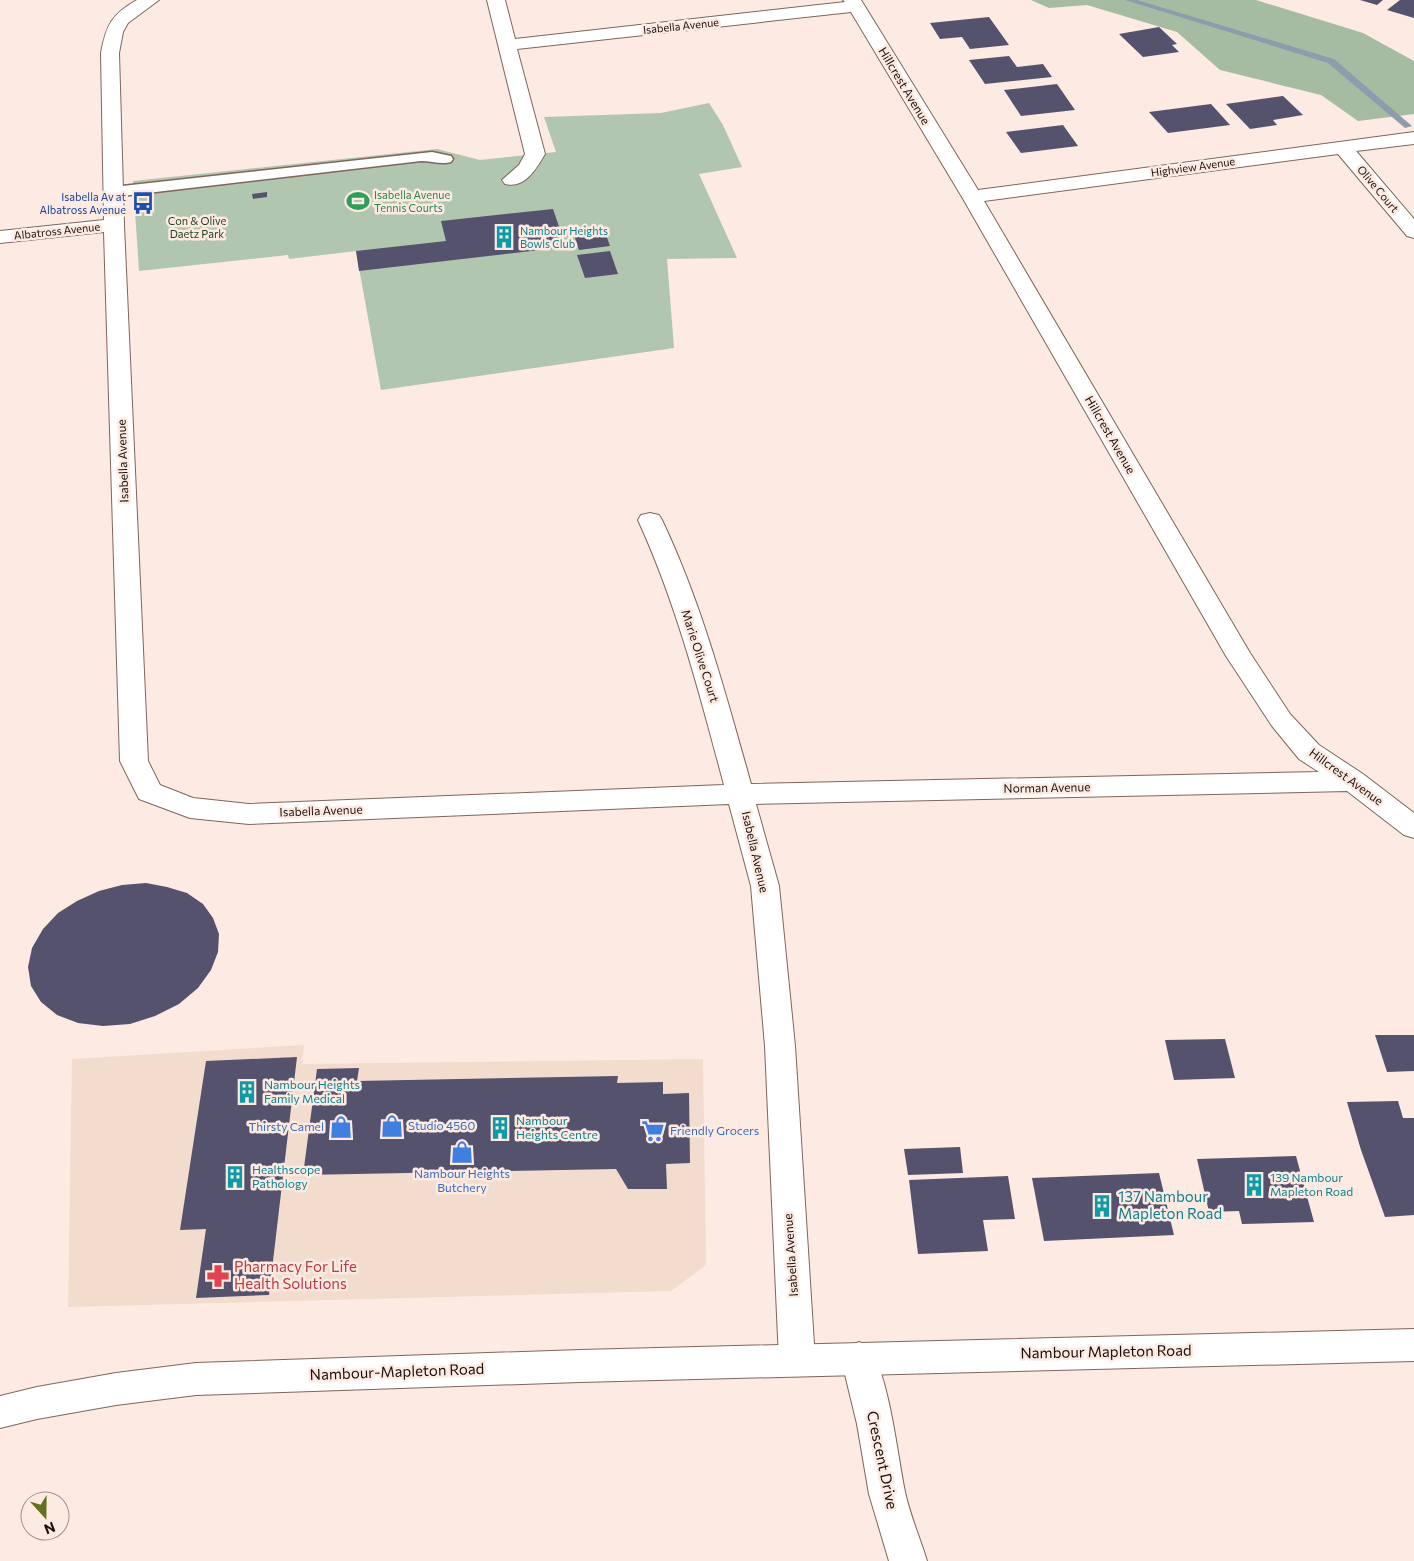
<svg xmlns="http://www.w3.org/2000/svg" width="1414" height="1561" font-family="Commissioner,sans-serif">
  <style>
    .commercial { fill: #f1dcce }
    .green { fill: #b1c6af }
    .forest { fill: #a5bca2 }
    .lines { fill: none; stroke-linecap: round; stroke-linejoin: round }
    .stream { fill: #8f9cad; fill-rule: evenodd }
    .building { fill: #55526d }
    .lane-casing { stroke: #80655a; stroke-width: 3 }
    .street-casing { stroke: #80655a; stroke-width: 2 }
    .secondary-casing { stroke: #80655a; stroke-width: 2 }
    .lane { fill: #fff; fill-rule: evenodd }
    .street { fill: #fff; fill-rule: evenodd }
    .secondary { fill: #fff; fill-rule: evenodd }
    .labels { text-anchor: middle; stroke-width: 5; stroke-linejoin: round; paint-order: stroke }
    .far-street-label { font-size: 11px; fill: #190f0b; stroke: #fdeae2 }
    .far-leisure-label { font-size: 11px; fill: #27864d; stroke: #fdeae2; text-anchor: start }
    .far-transit-label { font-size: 11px; fill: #164399; stroke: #fdeae2; text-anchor: end }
    .far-park-label { font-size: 11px; fill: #1c3e19; stroke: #fdeae2 }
    .far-culture-label { font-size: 11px; fill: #0d838f; stroke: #fdeae2; text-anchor: start }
    .street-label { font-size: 12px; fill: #190f0b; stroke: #fdeae2 }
    .culture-label { font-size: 12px; fill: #0d838f; stroke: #fdeae2; text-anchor: start }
    .shop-label { font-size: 12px; fill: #366cbe; stroke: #fdeae2; text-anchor: start }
    .near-culture-label { font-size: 15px; fill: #0d838f; stroke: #fdeae2; text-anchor: start }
    .near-health-label { font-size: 15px; fill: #be3a42; stroke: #fdeae2; text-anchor: start }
    .near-street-label { font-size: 15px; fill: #190f0b; stroke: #fdeae2 }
  </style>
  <rect width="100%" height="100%" fill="#fdeae2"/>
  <polygon class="commercial" points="304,1045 302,1064 703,1059 706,1265 671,1291 68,1307 72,1059"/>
  <polygon class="green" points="709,103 723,125 742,167 699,174 737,258 667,259 674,348 381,390 356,251 289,259 288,255 139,271 133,181 437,149 480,160 556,152 544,117 661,113"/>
  <polygon class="forest" points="1031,0 1256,0 1363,33 1414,61 1414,114 1358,121 1321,95 1220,70 1177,32 1087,5 1049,8"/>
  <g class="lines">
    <polygon class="stream" points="1125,0 1137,0 1334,59 1412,126 1405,128 1328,63"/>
  </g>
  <g class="building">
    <polygon points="1360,0 1383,0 1377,5"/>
    <polygon points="1400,0 1414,0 1414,18 1387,10"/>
    <polygon points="989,17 1009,45 970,49 962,37 940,39 930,23"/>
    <polygon points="1159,27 1177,44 1172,45 1179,52 1143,57 1119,34"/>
    <polygon points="1009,56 1017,67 1043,64 1052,77 985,84 969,60"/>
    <polygon points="1057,84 1075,110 1021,116 1004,90"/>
    <polygon points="1283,96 1303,115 1273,120 1277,125 1250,129 1226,104"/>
    <polygon points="1211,104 1230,125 1168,133 1149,112"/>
    <polygon points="1063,125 1078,146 1021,153 1006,132"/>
    <polygon points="267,192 267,197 253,199 252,194"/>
    <polygon points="553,209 566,247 359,271 356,251 446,241 441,221"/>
    <polygon points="604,229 610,246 579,250 573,232"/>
    <polygon points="610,251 618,274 585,278 577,255"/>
    <polygon points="146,883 167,887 187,893 203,904 213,918 219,934 218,952 211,970 198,988 179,1004 155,1016 130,1024 103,1026 78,1023 57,1015 41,1002 31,986 28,967 32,948 43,929 58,913 77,901 99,891 122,885"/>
    <polygon points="1375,1035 1414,1035 1414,1071 1387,1072"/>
    <polygon points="1225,1039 1235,1078 1174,1080 1165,1040"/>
    <polygon points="297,1057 269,1295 196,1298 206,1229 180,1230 206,1061"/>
    <polygon points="359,1068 357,1081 618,1076 617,1083 663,1082 663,1094 689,1093 690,1163 666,1164 667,1189 628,1189 616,1169 303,1175 317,1069"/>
    <polygon points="1398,1101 1403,1118 1414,1118 1414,1215 1385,1217 1361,1150 1347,1102"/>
    <polygon points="960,1147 963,1173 908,1175 904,1149"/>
    <polygon points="1296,1156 1314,1222 1242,1224 1239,1211 1209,1212 1197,1159"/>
    <polygon points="1159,1173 1174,1235 1044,1241 1032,1178"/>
    <polygon points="1008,1176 1015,1219 983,1220 988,1251 918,1254 909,1180"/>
  </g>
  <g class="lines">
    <defs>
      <path id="lane" d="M 432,152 L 451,156 L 453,159 L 451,162 C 442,165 431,161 421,161 L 113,197 L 108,195 L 105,192 L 108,189 L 113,187 Z"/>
      <g id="street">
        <path d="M 137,0 L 159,0 L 128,23 L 123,32 L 119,53 L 124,225 L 148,761 L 160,785 L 193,798 L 249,804 L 724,785 C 700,695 677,605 638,520 L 641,515 L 650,513 L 659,515 L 662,520 C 702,604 726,695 751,784 L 1319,772 L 1299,759 L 1272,726 L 1226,656 L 962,197 L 851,12 L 517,49 L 545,154 C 536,169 525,189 505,184 L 502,180 L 519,165 L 525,154 L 487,0 L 505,0 L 515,39 L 845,2 L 843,0 L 861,0 L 978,190 L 1414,132 L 1414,144 L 1356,151 L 1414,219 L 1414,238 L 1407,236 L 1338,154 L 984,201 L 1250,653 L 1290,714 L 1319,745 L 1363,774 L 1414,813 L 1414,838 L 1404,835 L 1347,791 L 756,804 L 779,886 L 795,1046 L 815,1360 L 809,1371 L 797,1376 L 785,1371 L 779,1360 L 765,1046 L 751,886 L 729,804 L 249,824 L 190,818 L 139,799 L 120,761 L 104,232 L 0,243 L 0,231 L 104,220 L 101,53 C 106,25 112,14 137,0 Z"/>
        <path d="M 859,1342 L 871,1347 C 891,1390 896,1446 905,1492 C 910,1515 920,1538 927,1561 L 889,1561 L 869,1494 L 857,1424 L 841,1358 L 847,1347 Z"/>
      </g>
      <polygon id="secondary" points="1414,1329 1414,1361 580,1382 196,1395 116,1405 37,1419 0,1428 0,1396 37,1387 116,1373 196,1363 580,1350"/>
    </defs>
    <use href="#lane" class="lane-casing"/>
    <use href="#street" class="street-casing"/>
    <use href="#secondary" class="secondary-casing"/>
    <use href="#lane" class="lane"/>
    <use href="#street" class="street"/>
    <use href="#secondary" class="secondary"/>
  </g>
  <defs>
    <symbol id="stadium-bare" viewBox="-9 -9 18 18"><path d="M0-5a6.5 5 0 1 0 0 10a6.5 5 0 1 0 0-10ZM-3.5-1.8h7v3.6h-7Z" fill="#2e9e5b" stroke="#fdeae2" stroke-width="2.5" paint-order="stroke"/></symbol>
    <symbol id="bus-bare" viewBox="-9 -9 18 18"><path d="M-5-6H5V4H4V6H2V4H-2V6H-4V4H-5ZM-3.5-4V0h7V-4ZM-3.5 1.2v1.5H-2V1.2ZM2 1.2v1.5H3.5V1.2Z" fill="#1a4fb4" stroke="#fdeae2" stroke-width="2.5" paint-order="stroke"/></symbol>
    <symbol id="building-bare" viewBox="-9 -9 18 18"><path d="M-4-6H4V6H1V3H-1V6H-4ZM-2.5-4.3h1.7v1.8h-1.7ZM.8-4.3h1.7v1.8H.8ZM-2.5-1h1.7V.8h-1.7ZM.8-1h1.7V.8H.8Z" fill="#0f9aa8" stroke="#fdeae2" stroke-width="2.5" paint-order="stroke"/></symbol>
    <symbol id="shop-bare" viewBox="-9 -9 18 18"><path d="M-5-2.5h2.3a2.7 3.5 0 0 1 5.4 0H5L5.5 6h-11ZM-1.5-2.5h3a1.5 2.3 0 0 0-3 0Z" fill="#3f7fe0" stroke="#fdeae2" stroke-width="2.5" paint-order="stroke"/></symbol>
    <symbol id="supermarket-bare" viewBox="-9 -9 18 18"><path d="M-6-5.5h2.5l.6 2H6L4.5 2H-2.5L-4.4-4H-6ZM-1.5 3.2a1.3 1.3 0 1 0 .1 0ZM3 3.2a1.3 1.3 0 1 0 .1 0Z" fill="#3f7fe0" stroke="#fdeae2" stroke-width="2.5" paint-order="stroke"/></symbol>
    <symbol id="pharmacy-bare" viewBox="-9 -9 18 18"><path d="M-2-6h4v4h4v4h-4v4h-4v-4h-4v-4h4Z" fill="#e0444e" stroke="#fdeae2" stroke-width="2.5" paint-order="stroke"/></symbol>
  </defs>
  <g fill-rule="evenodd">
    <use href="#stadium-bare" x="342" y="185" width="32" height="32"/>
    <use href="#bus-bare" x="127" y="187" width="32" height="32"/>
    <use href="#building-bare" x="488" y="221" width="32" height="32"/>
    <use href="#building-bare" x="231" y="1076" width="32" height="32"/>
    <use href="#shop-bare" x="376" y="1110" width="32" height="32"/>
    <use href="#shop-bare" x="325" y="1111" width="32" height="32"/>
    <use href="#building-bare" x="484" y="1112" width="32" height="32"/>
    <use href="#supermarket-bare" x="637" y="1115" width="32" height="32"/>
    <use href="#shop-bare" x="446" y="1136" width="32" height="32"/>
    <use href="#building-bare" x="219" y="1161" width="32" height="32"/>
    <use href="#building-bare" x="1238" y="1169" width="32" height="32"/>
    <use href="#building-bare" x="1086" y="1190" width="32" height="32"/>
    <use href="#pharmacy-bare" x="202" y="1260" width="32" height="32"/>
  </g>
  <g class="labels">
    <g class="far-street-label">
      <text transform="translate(681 26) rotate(-6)" y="4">Isabella Avenue</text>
      <text transform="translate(1193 167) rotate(-8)" y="4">Highview Avenue</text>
      <text transform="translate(1378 189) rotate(50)" y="4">Olive Court</text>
      <text transform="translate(57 231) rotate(-6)" y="4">Albatross Avenue</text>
    </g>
    <g class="far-leisure-label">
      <text x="374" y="199">Isabella Avenue<tspan x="374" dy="13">Tennis Courts</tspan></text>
    </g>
    <g class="far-transit-label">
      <text x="126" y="201">Isabella Av at<tspan x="126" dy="13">Albatross Avenue</tspan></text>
    </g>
    <g class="far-park-label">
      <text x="197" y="225">Con &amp; Olive<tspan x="197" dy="13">Daetz Park</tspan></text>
    </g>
    <g class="far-culture-label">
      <text x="520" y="235">Nambour Heights<tspan x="520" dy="13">Bowls Club</tspan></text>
    </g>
    <g class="street-label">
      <text transform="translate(904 86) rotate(59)" y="4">Hillcrest Avenue</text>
      <text transform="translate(1110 435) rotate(60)" y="4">Hillcrest Avenue</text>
      <text transform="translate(123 461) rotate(-92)" y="4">Isabella Avenue</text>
      <text transform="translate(700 656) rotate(72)" y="4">Marie Olive Court</text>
      <text transform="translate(1346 777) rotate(36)" y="4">Hillcrest Avenue</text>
      <text transform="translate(1047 788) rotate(-1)" y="4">Norman Avenue</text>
      <text transform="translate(321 811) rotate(-2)" y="4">Isabella Avenue</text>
      <text transform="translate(755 852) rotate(77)" y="4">Isabella Avenue</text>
      <text transform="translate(791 1255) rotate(-94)" y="4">Isabella Avenue</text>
    </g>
    <g class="culture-label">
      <text x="264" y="1089">Nambour Heights<tspan x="264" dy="14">Family Medical</tspan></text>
      <text x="516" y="1125">Nambour<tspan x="516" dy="14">Heights Centre</tspan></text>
      <text x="252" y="1174">Healthscope<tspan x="252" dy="14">Pathology</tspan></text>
      <text x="1270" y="1182">139 Nambour<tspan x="1270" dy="14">Mapleton Road</tspan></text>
    </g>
    <g class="shop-label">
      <text x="408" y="1130">Studio 4560</text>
      <text x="324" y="1131" text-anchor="end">Thirsty Camel</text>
      <text x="670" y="1135">Friendly Grocers</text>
      <text x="462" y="1178" text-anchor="middle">Nambour Heights<tspan x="462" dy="14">Butchery</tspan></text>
    </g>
    <g class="near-culture-label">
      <text x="1118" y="1202">137 Nambour<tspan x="1118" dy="17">Mapleton Road</tspan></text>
    </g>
    <g class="near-health-label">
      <text x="234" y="1272">Pharmacy For Life<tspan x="234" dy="17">Health Solutions</tspan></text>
    </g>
    <g class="near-street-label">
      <text transform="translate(1106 1352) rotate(-1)" y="5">Nambour Mapleton Road</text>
      <text transform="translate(397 1372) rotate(-2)" y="5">Nambour-Mapleton Road</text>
      <text transform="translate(882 1460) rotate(78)" y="5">Crescent Drive</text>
    </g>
  </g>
  <g transform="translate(45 1516) rotate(159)"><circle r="24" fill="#fdeae2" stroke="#a2928c"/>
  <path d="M0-4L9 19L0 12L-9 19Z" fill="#61711e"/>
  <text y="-8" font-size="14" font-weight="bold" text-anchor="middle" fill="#190f0b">N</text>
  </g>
</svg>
